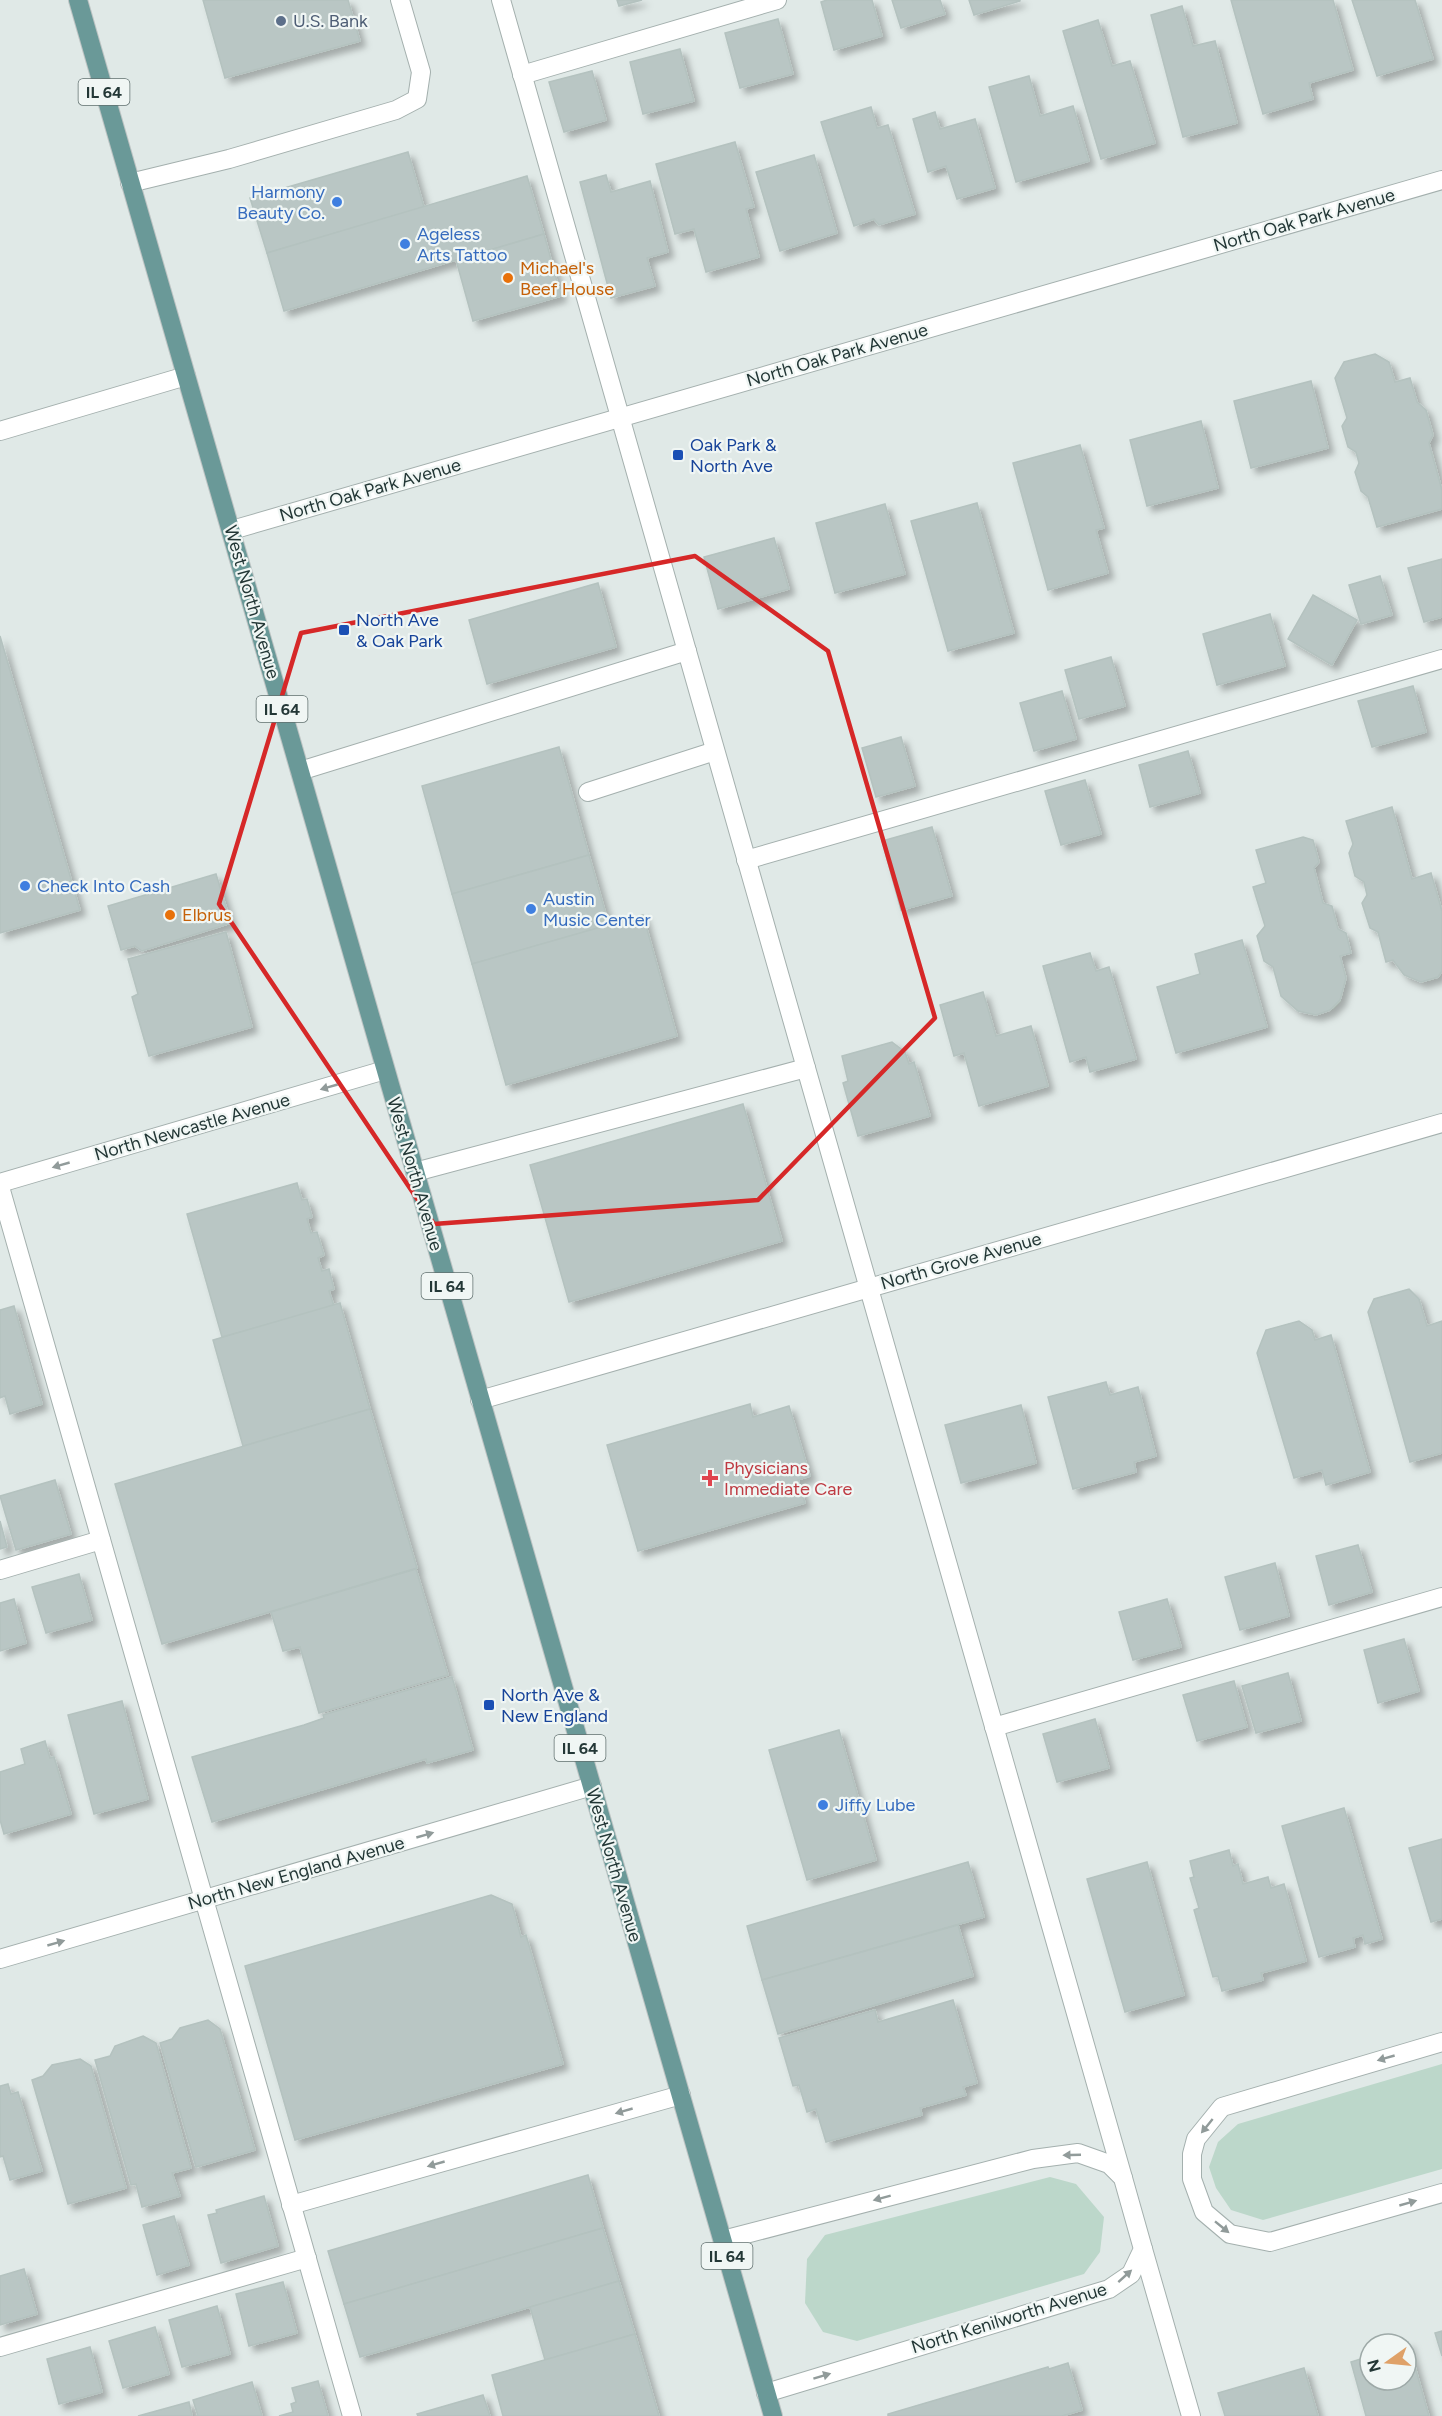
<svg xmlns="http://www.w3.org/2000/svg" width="1442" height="2416" font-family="Figtree,sans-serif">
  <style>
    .green { fill: #bcd7ca }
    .building { fill: #b9c6c4; stroke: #b4c2bf; stroke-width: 1.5; filter: url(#shadow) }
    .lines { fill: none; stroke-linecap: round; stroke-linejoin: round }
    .service-casing { stroke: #a4b0ae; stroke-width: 20 }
    .minor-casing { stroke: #a4b0ae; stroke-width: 20 }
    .tertiary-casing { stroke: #a4b0ae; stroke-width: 20 }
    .primary-casing { stroke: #bdc3c3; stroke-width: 20 }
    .service { stroke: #fff; stroke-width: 18 }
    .minor { stroke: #fff; stroke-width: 18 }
    .tertiary { stroke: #fff; stroke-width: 18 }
    .primary { stroke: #6a9998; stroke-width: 18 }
    .oneway { fill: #919b9a }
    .marked { fill: none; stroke: #d62828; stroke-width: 4.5; stroke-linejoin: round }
    .service-dot { fill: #5c6f8a; stroke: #f0f6f4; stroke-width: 2 }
    .shop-dot { fill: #3f7fe0; stroke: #f0f6f4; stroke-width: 2 }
    .food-dot { fill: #e8710a; stroke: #f0f6f4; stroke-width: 2 }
    .transit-dot { fill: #1a4fb4; stroke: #f0f6f4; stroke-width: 2 }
    .health-dot { fill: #e0444e; stroke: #f0f6f4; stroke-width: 2 }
    .labels { text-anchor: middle; stroke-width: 4.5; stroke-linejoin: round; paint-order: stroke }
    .shield { fill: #f0f6f4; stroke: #60706f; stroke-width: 1.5 }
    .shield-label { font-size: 16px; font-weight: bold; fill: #233736 }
    .service-label { font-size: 18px; fill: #4e5e75; stroke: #f0f6f4; text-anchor: start }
    .shop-label { font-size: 18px; fill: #366cbe; stroke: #f0f6f4; text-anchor: start }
    .street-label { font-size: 18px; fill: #233736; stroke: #f0f6f4 }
    .food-label { font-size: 18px; fill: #c56008; stroke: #f0f6f4; text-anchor: start }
    .transit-label { font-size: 18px; fill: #164399; stroke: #f0f6f4; text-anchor: start }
    .health-label { font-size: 18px; fill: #be3a42; stroke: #f0f6f4; text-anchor: start }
  </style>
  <defs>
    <filter id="shadow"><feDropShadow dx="5.5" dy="5.5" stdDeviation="3" flood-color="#0004"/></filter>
  </defs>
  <rect width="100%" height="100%" fill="#e0e9e7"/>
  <g class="green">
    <polygon points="1442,2064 1442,2169 1263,2220 1231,2210 1216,2188 1209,2167 1218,2142 1238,2124"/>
    <polygon points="1050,2177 1076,2184 1104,2217 1100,2252 1084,2274 857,2341 823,2332 805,2303 807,2259 825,2235"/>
  </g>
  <g class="building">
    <polygon points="203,0 348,0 360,41 225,78"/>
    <polygon points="617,0 642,0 619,6"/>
    <polygon points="827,0 872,0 882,36 834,50 821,2"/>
    <polygon points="892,0 940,0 945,14 901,28"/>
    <polygon points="969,0 1020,0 1020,1 974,15"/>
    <polygon points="1231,0 1333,0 1353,70 1309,83 1313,99 1263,114"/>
    <polygon points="1352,0 1415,0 1433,59 1377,76"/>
    <polygon points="1182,6 1193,46 1215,41 1237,123 1183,137 1151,15"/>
    <polygon points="778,19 793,74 740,88 725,33"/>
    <polygon points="1098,20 1112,66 1130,61 1155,143 1101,159 1063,31"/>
    <polygon points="680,49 694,101 643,114 630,62"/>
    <polygon points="592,71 606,120 564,132 549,82"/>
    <polygon points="1029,76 1040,116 1073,106 1089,161 1016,182 989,87"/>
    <polygon points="871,107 877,128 888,125 915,214 879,225 874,219 854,226 821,122"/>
    <polygon points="935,112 940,129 975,119 995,188 957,199 946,166 928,172 913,119"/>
    <polygon points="735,142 754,207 746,209 759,257 706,272 694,229 675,234 656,164"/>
    <polygon points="408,152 424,207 267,253 250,198"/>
    <polygon points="814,155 837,233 780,251 756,172"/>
    <polygon points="606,175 611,192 650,181 668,252 647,258 655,286 611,298 580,182"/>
    <polygon points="527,176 544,234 284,311 267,253"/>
    <polygon points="544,234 561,296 473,321 456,260"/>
    <polygon points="1375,354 1389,362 1395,382 1410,378 1417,402 1426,410 1433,435 1429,443 1442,490 1442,509 1377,527 1368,497 1361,491 1355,472 1359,463 1356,452 1348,447 1342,426 1347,418 1335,378 1344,362"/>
    <polygon points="1311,381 1328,448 1251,468 1234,401"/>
    <polygon points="1201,421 1218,488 1147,506 1130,440"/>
    <polygon points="1080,445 1104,528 1096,530 1108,573 1048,590 1013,463"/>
    <polygon points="977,503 1014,633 948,651 911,521"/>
    <polygon points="885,504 905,574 835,593 816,523"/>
    <polygon points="774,538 789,589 718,609 704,557"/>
    <polygon points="1442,559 1442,617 1424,622 1408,568"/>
    <polygon points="1380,576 1392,615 1361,624 1349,585"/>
    <polygon points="598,583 616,647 487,684 469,620"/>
    <polygon points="1313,595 1357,620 1332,665 1288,639"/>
    <polygon points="1270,614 1285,666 1217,685 1203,634"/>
    <polygon points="0,636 80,910 0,933"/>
    <polygon points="1111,657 1125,706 1079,719 1065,670"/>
    <polygon points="1413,686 1426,732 1372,747 1358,701"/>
    <polygon points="1062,691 1076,739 1034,751 1020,703"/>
    <polygon points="901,737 915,786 876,797 862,748"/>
    <polygon points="559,747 589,855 452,894 422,786"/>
    <polygon points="1188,751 1200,793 1150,807 1139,765"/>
    <polygon points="1085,780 1101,834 1061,845 1045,791"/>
    <polygon points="1392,807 1412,879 1431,873 1442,911 1442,971 1438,977 1421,982 1404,975 1393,960 1386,962 1378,932 1370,928 1362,903 1367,895 1364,882 1355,876 1349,853 1353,844 1346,821"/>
    <polygon points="932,827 952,896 901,910 882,841"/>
    <polygon points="1303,837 1313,840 1319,862 1314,868 1323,903 1332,906 1338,929 1346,933 1351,953 1340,956 1346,978 1340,1000 1330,1010 1316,1015 1298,1011 1281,996 1273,967 1264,961 1257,936 1265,926 1253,887 1266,883 1256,850"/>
    <polygon points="589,855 609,925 472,964 452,894"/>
    <polygon points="216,874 231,923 142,951 135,946 121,950 108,906"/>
    <polygon points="643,915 677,1036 506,1085 472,964"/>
    <polygon points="226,932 252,1027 149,1056 132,997 138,994 128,959"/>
    <polygon points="1242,940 1267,1027 1176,1053 1157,987 1200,974 1195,954"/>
    <polygon points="1090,953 1096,971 1109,967 1136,1059 1090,1072 1086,1057 1070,1062 1043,966"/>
    <polygon points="983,992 996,1036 1031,1026 1048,1086 979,1106 964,1053 954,1056 940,1005"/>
    <polygon points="892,1042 905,1052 909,1064 914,1062 930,1116 858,1136 843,1083 848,1081 842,1056"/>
    <polygon points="743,1104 782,1241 569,1302 530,1165"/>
    <polygon points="297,1183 302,1200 307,1199 312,1217 307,1219 311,1233 317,1232 324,1255 318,1258 322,1271 329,1269 334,1289 329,1291 334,1306 222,1337 187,1214"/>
    <polygon points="1409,1289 1419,1299 1427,1326 1442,1321 1442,1453 1410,1462 1368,1312 1374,1299"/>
    <polygon points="340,1303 370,1409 243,1446 213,1340"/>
    <polygon points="14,1306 42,1404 10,1414 5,1396 0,1398 0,1310"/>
    <polygon points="1299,1321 1312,1330 1315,1340 1331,1335 1370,1472 1326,1485 1322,1470 1294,1478 1257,1353 1266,1330"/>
    <polygon points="1106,1382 1110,1395 1138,1387 1156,1456 1134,1462 1136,1472 1073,1489 1048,1397"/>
    <polygon points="750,1404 753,1417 789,1406 810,1476 798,1480 805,1503 638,1551 607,1445"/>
    <polygon points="1021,1405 1036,1463 961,1483 945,1425"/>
    <polygon points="370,1409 417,1568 162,1644 115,1484"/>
    <polygon points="55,1480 71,1534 16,1550 0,1496"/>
    <polygon points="0,1521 7,1547 0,1549"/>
    <polygon points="1358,1545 1372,1592 1329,1605 1316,1556"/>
    <polygon points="1275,1563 1289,1616 1240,1630 1225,1577"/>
    <polygon points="416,1569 448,1675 319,1713 300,1647 283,1651 271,1612"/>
    <polygon points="79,1574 92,1620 46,1633 32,1587"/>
    <polygon points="14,1599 26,1643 0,1651 0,1603"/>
    <polygon points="1167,1599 1181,1647 1133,1660 1119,1612"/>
    <polygon points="1404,1639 1419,1691 1378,1703 1364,1650"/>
    <polygon points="1288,1673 1301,1721 1256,1733 1242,1686"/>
    <polygon points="452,1677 473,1750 427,1763 426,1759 212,1822 192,1757 304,1725 324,1718 323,1715"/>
    <polygon points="1234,1681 1247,1727 1197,1741 1183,1695"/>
    <polygon points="122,1701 148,1799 94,1814 68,1715"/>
    <polygon points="1095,1719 1109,1768 1057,1782 1043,1734"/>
    <polygon points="839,1730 876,1860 807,1880 769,1750"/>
    <polygon points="45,1741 50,1758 54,1757 71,1814 4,1834 0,1820 0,1772 25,1764 21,1749"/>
    <polygon points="1344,1808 1382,1939 1365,1944 1363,1935 1353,1938 1355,1947 1319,1957 1282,1826"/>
    <polygon points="1442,1839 1442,1919 1431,1922 1409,1848"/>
    <polygon points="1229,1850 1233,1866 1238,1864 1243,1884 1268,1877 1271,1888 1284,1884 1306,1961 1261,1973 1263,1980 1222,1991 1218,1976 1213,1977 1194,1910 1199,1908 1190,1878 1194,1877 1190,1861"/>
    <polygon points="968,1862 984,1917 762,1980 747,1926"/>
    <polygon points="1147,1862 1184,1995 1125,2012 1087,1879"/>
    <polygon points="491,1895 512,1904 521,1937 526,1935 563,2064 295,2140 245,1966"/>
    <polygon points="958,1925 973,1976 778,2034 762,1980"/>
    <polygon points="953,2000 977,2083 963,2087 966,2095 920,2108 922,2115 826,2142 816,2109 807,2112 799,2085 793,2086 779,2038 875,2010 878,2022"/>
    <polygon points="208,2020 220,2029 255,2150 196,2167 160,2043 172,2039 180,2028"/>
    <polygon points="143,2036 156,2043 191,2168 172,2173 180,2196 142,2207 136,2184 131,2185 95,2060 110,2056 115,2046"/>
    <polygon points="80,2059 91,2066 126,2188 68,2204 32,2080 43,2076 52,2065"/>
    <polygon points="8,2084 11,2094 18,2092 42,2171 10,2180 3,2156 0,2157 0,2086"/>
    <polygon points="588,2175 603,2228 344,2304 328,2251"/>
    <polygon points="264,2196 278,2246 221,2263 208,2215 217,2213 216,2210"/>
    <polygon points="174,2216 189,2265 157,2275 143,2225"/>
    <polygon points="603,2228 619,2281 360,2357 344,2304"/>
    <polygon points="24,2269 37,2314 0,2325 0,2276"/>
    <polygon points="619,2281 635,2334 545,2360 530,2307"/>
    <polygon points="283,2282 297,2333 249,2346 236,2294"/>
    <polygon points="217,2306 230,2354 182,2367 169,2320"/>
    <polygon points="155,2327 169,2374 123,2388 109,2341"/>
    <polygon points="1442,2331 1442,2356 1435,2333"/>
    <polygon points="635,2334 659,2416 503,2416 492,2375"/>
    <polygon points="1408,2342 1429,2416 1366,2416 1351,2362 1370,2356 1370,2380 1406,2380 1406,2344 1400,2344"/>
    <polygon points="90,2347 102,2392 59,2404 47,2359"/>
    <polygon points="1068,2363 1082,2410 1062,2416 888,2416 888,2414 1048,2367 1049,2369"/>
    <polygon points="1304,2368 1318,2416 1225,2416 1218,2393"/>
    <polygon points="318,2381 328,2416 279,2416 293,2412 291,2404 296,2402 292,2388"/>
    <polygon points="252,2382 262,2416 198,2416 193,2400"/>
    <polygon points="483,2395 490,2416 418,2416 417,2414"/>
    <polygon points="189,2402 192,2416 138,2416"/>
  </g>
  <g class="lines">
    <defs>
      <g id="service">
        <polyline points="501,0 1123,2178"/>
        <polyline points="522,75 777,0"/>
        <polyline points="130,183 229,159 396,110 417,99 421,72 400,0"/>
        <polyline points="300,771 687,651"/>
        <polyline points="588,792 715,751"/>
        <polyline points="746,860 1442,659"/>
        <polyline points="415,1172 806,1068"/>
        <polyline points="0,1187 352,2416"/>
        <polyline points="0,1570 101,1540"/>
        <polyline points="994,1727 1442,1597"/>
        <polyline points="291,2205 681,2095"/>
        <polyline points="1143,2249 1191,2416"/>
        <polyline points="0,2347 307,2258"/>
      </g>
      <g id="minor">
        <polyline points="0,1183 385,1070"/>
        <polyline points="480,1400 1442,1123"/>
        <polyline points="0,1959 592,1786"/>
        <polyline points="1442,2042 1222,2107 1196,2139 1192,2154 1192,2179 1204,2212 1230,2234 1270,2242 1442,2193"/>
        <polyline points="723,2240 1033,2159 1078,2153 1109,2164 1123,2178 1143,2249 1131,2274 1109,2289 766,2393"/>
      </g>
      <g id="tertiary">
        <polyline points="0,431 186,376"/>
        <polyline points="232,530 1442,180"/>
      </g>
      <polyline id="primary" points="78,0 773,2416"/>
    </defs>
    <use href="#service" class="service-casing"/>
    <use href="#minor" class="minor-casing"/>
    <use href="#tertiary" class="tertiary-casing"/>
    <use href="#primary" class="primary-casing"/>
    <use href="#service" class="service"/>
    <use href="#minor" class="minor"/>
    <use href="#tertiary" class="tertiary"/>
    <use href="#primary" class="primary"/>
  </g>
  <defs><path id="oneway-solid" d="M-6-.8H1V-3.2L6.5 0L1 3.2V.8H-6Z" transform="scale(1.5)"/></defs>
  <g class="oneway">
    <use href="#oneway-solid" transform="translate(329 1087) rotate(164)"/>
    <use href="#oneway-solid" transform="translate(61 1165) rotate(164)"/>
    <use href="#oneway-solid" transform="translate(425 1835) rotate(-16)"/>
    <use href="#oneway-solid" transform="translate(56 1943) rotate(-16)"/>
    <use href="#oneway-solid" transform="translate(1386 2058) rotate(164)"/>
    <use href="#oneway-solid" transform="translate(624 2111) rotate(164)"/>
    <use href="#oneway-solid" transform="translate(1207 2126) rotate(129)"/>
    <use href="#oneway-solid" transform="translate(1072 2155) rotate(178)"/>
    <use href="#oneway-solid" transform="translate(436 2164) rotate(164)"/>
    <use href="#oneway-solid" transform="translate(882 2198) rotate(165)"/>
    <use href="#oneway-solid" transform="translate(1408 2203) rotate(-16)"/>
    <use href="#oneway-solid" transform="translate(1222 2227) rotate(39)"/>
    <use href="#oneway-solid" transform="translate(1125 2276) rotate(-42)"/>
    <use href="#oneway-solid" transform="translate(822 2376) rotate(-17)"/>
  </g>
  <path class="marked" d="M 695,556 L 828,651 L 935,1018 L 758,1200 L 434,1224 L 219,904 L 301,633 Z"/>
  <circle class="service-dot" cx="281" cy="21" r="6"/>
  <g class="shop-dot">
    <circle cx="337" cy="202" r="6"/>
    <circle cx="405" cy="244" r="6"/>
    <circle cx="25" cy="886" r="6"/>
    <circle cx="531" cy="909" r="6"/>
    <circle cx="823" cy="1805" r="6"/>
  </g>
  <g class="food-dot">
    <circle cx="508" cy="278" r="6"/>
    <circle cx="170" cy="915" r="6"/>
  </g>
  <g class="transit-dot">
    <rect x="672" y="449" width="12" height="12" rx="3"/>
    <rect x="338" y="624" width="12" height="12" rx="3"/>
    <rect x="483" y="1699" width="12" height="12" rx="3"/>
  </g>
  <path class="health-dot" d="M707 1469h6v6h6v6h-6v6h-6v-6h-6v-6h6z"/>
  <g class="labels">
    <g class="shield">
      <rect x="78.5" y="79" width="51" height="26" rx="4.5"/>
      <rect x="256.5" y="696" width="51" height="26" rx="4.5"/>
      <rect x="421.5" y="1273" width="51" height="26" rx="4.5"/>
      <rect x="554.5" y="1735" width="51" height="26" rx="4.5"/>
      <rect x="701.5" y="2243" width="51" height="26" rx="4.5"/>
    </g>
    <g class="shield-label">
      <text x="104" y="98">IL 64</text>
      <text x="282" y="715">IL 64</text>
      <text x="447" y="1292">IL 64</text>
      <text x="580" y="1754">IL 64</text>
      <text x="727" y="2262">IL 64</text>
    </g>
    <g class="service-label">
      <text x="293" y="27">U.S. Bank</text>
    </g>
    <g class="shop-label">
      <text x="325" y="198" text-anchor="end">Harmony<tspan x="325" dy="21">Beauty Co.</tspan></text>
      <text x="417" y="240">Ageless<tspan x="417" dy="21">Arts Tattoo</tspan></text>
      <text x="37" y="892">Check Into Cash</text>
      <text x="543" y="905">Austin<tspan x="543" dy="21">Music Center</tspan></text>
      <text x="835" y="1811">Jiffy Lube</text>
    </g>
    <g class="street-label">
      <text transform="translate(1304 220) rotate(-16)" y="6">North Oak Park Avenue</text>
      <text transform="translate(837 355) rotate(-16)" y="6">North Oak Park Avenue</text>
      <text transform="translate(370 490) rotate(-16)" y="6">North Oak Park Avenue</text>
      <text transform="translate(252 602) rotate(74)" y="6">West North Avenue</text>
      <text transform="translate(192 1127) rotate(-16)" y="6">North Newcastle Avenue</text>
      <text transform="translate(415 1174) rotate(74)" y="6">West North Avenue</text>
      <text transform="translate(961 1261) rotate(-16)" y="6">North Grove Avenue</text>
      <text transform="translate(614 1865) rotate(74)" y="6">West North Avenue</text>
      <text transform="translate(296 1873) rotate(-16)" y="6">North New England Avenue</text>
      <text transform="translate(1009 2318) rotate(-17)" y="6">North Kenilworth Avenue</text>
    </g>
    <g class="food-label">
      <text x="520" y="274">Michael's<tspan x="520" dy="21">Beef House</tspan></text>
      <text x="182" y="921">Elbrus</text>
    </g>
    <g class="transit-label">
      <text x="690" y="451">Oak Park &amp;<tspan x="690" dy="21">North Ave</tspan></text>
      <text x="356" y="626">North Ave<tspan x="356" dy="21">&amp; Oak Park</tspan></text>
      <text x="501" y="1701">North Ave &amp;<tspan x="501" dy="21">New England</tspan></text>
    </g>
    <g class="health-label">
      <text x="724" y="1474">Physicians<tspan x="724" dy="21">Immediate Care</tspan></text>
    </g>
  </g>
  <g transform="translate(1388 2362) rotate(255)"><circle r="28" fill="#f0f6f4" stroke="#9eaaa8" stroke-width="1.5"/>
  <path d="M0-4.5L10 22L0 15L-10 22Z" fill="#dfa168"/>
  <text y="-9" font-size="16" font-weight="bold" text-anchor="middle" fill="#233736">N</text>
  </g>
</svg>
